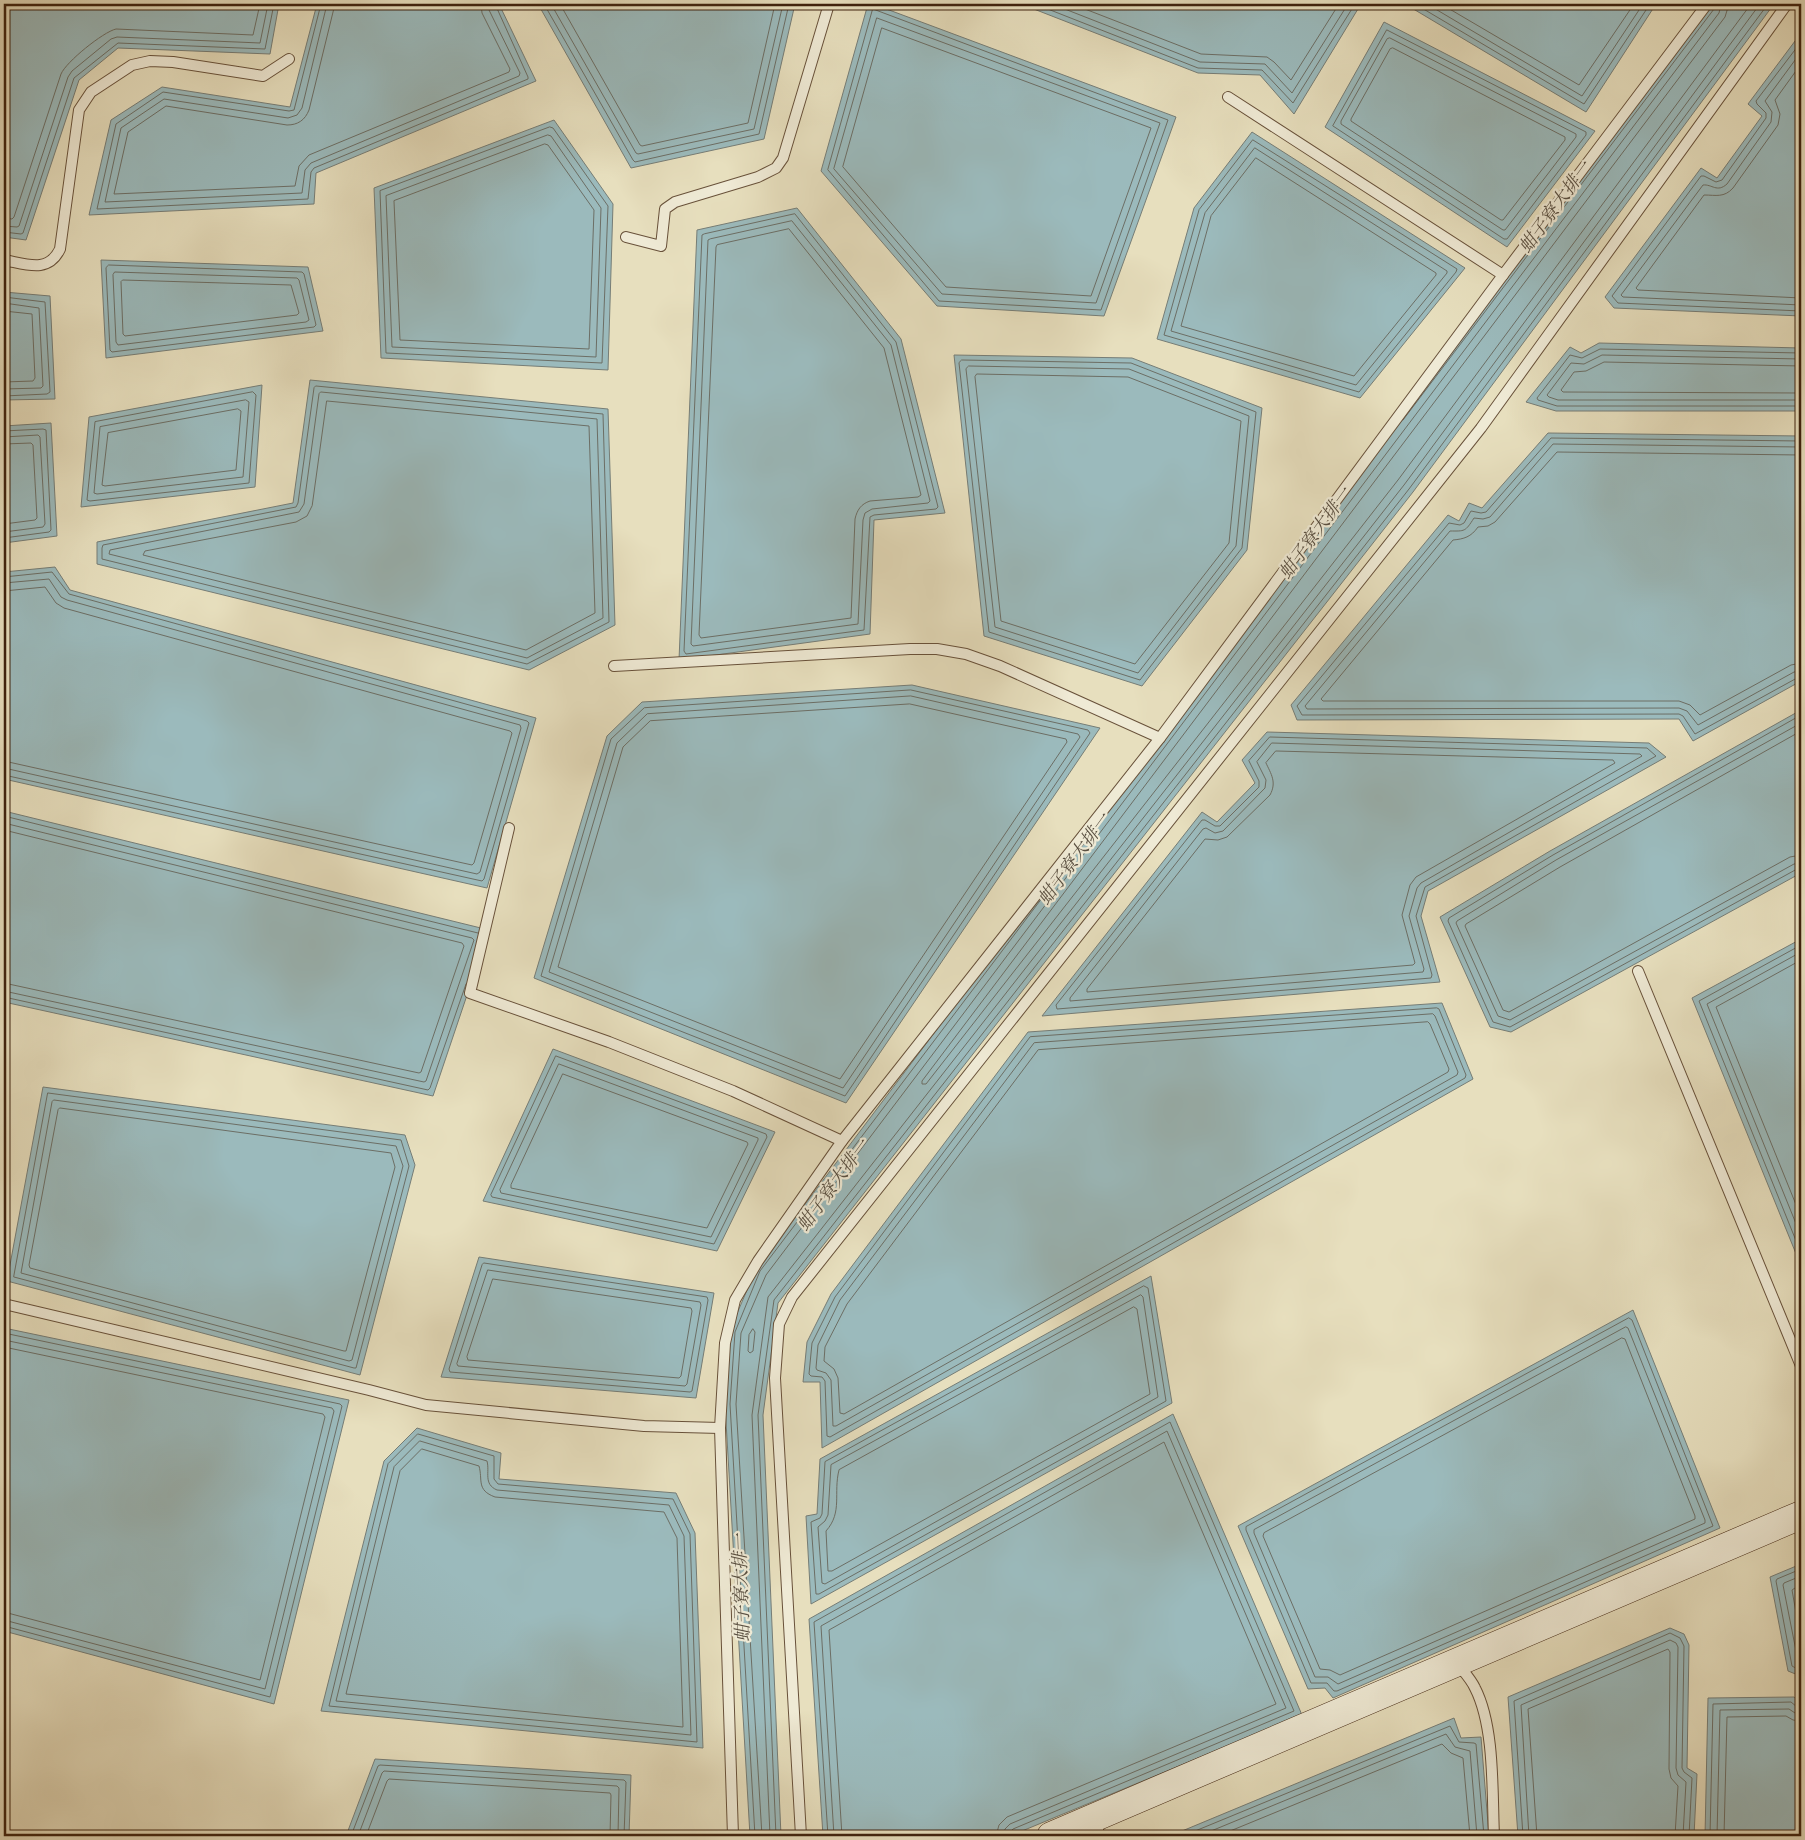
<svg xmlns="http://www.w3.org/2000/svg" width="1805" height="1840" font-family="'Libre Caslon Text','Noto Serif TC',serif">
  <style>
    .water { fill: #9bbabc; stroke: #767d76 }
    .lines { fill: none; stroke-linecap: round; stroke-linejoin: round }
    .shore { stroke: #6c6e65; stroke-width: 1 }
    .lane-casing { stroke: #68513a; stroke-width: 12 }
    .secondary-casing { stroke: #3e220e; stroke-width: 29 }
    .lane { stroke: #efead5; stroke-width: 10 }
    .secondary { stroke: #efead5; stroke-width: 28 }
    .labels { text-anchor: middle; stroke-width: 4.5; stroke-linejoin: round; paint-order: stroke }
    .water-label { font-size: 18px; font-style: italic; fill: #5a5042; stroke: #efead5 }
  </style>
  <rect width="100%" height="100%" fill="#e7dfbe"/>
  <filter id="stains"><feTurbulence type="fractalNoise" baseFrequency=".004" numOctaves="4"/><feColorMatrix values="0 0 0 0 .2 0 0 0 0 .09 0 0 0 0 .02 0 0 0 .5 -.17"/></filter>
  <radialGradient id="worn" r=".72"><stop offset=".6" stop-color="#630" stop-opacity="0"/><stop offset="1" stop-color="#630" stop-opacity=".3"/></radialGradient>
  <g class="water">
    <polygon points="4,4 279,4 270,54 118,48 79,80 26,240 4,237"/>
    <polygon points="317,4 499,4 536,81 316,173 314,204 89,215 111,120 162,87 290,107"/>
    <polygon points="538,4 795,4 764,139 631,168"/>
    <polygon points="868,4 873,4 1176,117 1104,316 937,306 821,171"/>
    <polygon points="1021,4 1361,4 1294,114 1260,75 1198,73"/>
    <polygon points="1405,4 1656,4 1586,112"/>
    <polygon points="1711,4 1774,4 1413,492 778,1303 763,1415 781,1836 750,1836 725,1404 730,1330 756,1269"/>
    <polygon points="1384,22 1595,131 1507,247 1325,127"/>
    <polygon points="1801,33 1801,316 1614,308 1605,297 1701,168 1717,178 1762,116 1748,104"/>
    <polygon points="554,120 613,204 608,370 381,358 374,188"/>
    <polygon points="1252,132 1465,268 1360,398 1157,339 1194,208"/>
    <polygon points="797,208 901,339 945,513 874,520 870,634 679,660 697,230"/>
    <polygon points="101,260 308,267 323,331 106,358"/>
    <polygon points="4,292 50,296 55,399 4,400"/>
    <polygon points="1599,343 1801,348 1801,411 1556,411 1526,402 1570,347 1581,353"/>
    <polygon points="954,355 1132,358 1262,408 1247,550 1142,686 984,636"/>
    <polygon points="310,380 608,409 615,625 529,670 97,564 97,542 293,503"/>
    <polygon points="262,385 255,487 81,507 89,417"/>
    <polygon points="51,423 57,536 4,543 4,426"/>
    <polygon points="1548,433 1801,436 1801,681 1693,741 1679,719 1297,720 1291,705 1448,515 1459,521 1469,503 1482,508"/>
    <polygon points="55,567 70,590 536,718 487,888 4,779 4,572"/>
    <polygon points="912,685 1100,728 846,1103 534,978 607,736 642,702"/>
    <polygon points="1801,710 1801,873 1511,1032 1490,1027 1440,917 1550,851"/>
    <polygon points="1267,732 1649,743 1666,757 1428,891 1421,916 1440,982 1042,1016 1202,812 1217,822 1255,783 1242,760"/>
    <polygon points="4,811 489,930 433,1096 4,1002"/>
    <polygon points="1801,939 1801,1266 1692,998"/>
    <polygon points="1442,1003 1473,1079 822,1448 820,1382 803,1382 807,1342 831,1294 1028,1032"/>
    <polygon points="553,1049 775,1132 717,1251 483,1201"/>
    <polygon points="43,1087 405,1135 415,1165 360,1375 7,1281"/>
    <polygon points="479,1257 714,1293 696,1398 441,1377"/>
    <polygon points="1151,1276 1172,1403 811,1604 806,1516 817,1514 820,1459"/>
    <polygon points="1633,1310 1720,1528 1333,1698 1325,1688 1308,1689 1238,1526"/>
    <polygon points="4,1328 349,1400 274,1704 4,1631"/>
    <polygon points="1173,1414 1302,1715 1010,1836 823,1836 809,1619"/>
    <polygon points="417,1428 501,1453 499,1479 676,1493 695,1533 703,1748 321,1711 384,1461"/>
    <polygon points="1801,1564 1801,1680 1798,1675 1788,1671 1770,1577"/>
    <polygon points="1670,1628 1684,1634 1689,1645 1687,1768 1697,1774 1694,1836 1518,1836 1508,1697"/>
    <polygon points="1794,1697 1801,1703 1801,1836 1705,1836 1708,1698"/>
    <polygon points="1454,1718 1461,1738 1481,1737 1489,1836 1170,1836"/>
    <polygon points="375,1759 631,1775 629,1836 346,1836"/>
  </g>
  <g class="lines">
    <g class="shore">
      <polyline points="321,4 294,110 289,111 163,92 116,124 97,209 308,199 311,172 314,168 528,79 528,77 495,4"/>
      <polyline points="327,4 302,108 297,115 288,118 164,99 121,128 105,202 302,193 305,170 311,163 519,76 520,73 489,10 488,4"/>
      <path d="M 335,4 L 309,110 C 305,120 298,125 287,125 L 166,106 L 128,132 L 114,194 L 295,186 L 299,166 L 309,155 L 509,72 L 510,69 L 482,13 L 481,4"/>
      <polyline points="544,4 633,160 635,162 759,134 789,4"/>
      <polyline points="551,4 636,153 638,154 754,129 783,4"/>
      <polyline points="560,4 640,145 642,146 748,123 775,4"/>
      <polyline points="1035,4 1198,68 1262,70 1293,103 1355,4"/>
      <polyline points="1052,4 1200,62 1265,64 1292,93 1348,4"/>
      <polyline points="1072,4 1201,54 1267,57 1274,62 1291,80 1339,4"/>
      <polyline points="1415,4 1584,104 1650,4"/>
      <polyline points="1427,4 1582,96 1643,4"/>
      <polyline points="1441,4 1579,85 1634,4"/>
      <polyline points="1729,4 1725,17 922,1081 922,1084 926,1084 1398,480 1751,4"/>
      <polygon points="873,9 1168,120 1101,310 939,301 828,170"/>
      <polygon points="877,18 1160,123 1096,303 942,294 834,169"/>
      <polygon points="882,28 1151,128 1091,296 946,287 843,167"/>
      <polygon points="1387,30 1586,132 1586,135 1507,239 1504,239 1333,126"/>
      <polygon points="1390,38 1576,134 1576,137 1505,230 1503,230 1341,124 1341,121 1387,39"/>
      <polyline points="1801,42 1756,101 1757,104 1766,113 1766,118 1722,180 1716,182 1704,176 1701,176 1612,296 1618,303 1801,311"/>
      <polygon points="1393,48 1565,137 1565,140 1503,220 1501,220 1351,121 1351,119 1390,49"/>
      <path d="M 1801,52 L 1765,101 L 1772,112 L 1771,122 L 1727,184 C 1717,193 1712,184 1703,185 L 1621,295 L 1623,297 L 1801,305"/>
      <path d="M 1801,64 L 1775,100 L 1780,114 L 1778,125 L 1733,188 C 1724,198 1716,195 1704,195 L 1636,288 L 1638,290 L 1801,298"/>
      <polygon points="550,127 553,128 608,206 602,363 386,353 380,191"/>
      <polygon points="548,135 551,136 601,208 596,357 392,347 386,196"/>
      <polygon points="1253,140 1457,269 1456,272 1359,392 1164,335 1199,210"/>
      <polygon points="545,144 548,145 594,210 589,349 400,340 394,201"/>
      <polygon points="1255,148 1447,271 1447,273 1356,385 1171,331 1205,213"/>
      <polygon points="1256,158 1436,273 1436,275 1354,376 1181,326 1211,216"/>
      <polygon points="795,214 896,342 938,507 936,509 874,515 870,517 864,630 686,654 684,651 702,235 704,234"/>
      <path d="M 4,218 L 12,219 L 14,217 L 61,74 C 66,62 103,32 116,29 L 253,35 L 260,4"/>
      <polygon points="792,221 891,345 930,501 928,503 872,509 865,513 863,520 858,624 693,646 691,644 708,240 710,239"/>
      <polyline points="4,226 17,227 19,226 68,77 72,71 111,39 117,37 260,43 268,4"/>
      <path d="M 789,229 L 884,348 L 921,495 L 918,497 L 870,501 C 861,504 857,510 855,519 L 851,618 L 701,638 L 699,635 L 716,247 L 717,245 Z"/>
      <polyline points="4,232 21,234 23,233 74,78 118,43 265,49 274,4"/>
      <polygon points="109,265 302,272 304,274 316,325 314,327 112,352 110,350 106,268"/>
      <polygon points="115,272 297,278 299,280 309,320 306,322 118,345 116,342 113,275"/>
      <polygon points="123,280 291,285 299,313 297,315 125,336 123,334 121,282"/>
      <polyline points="4,297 45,302 50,392 47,394 4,396"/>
      <polyline points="4,303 39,308 43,386 41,388 4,389"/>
      <polyline points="4,311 32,314 35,378 33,381 4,382"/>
      <polyline points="1801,353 1600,349 1582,358 1570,355 1537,398 1538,400 1557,406 1801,406"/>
      <polyline points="1801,359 1602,355 1584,364 1571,363 1547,395 1549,397 1558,400 1801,400"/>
      <polygon points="962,360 1131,363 1256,412 1242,548 1140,680 989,632 959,363"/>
      <polygon points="969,366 1129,369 1249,416 1236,546 1138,673 995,627 966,369"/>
      <polyline points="1801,366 1604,362 1586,371 1574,372 1561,390 1563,392 1801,393"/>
      <polygon points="977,374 1128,377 1241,421 1229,543 1135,664 1001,621 975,377"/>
      <polygon points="316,386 603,414 609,622 527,664 102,559 102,548 103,545 296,507 298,503 314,388"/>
      <polygon points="253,392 256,395 249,483 90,501 87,500 95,422"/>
      <polygon points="321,392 597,419 603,618 527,658 109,554 110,550 299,512 304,504 319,394"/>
      <polygon points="246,400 249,402 243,477 97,494 94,493 100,427"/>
      <polygon points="327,401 589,426 595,613 526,650 143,555 145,551 296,522 307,516 312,506"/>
      <polygon points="238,409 241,411 236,470 105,486 102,485 108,433"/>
      <polyline points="1403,420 1714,9 1715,4"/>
      <polyline points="4,431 43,429 46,430 51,530 49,532 4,538"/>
      <polyline points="4,437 38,435 40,437 45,524 43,527 4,532"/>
      <polyline points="1801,441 1551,438 1486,512 1481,513 1471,511 1464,523 1460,525 1449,523 1297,706 1302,715 1679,714 1683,716 1695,734 1797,678 1801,677"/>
      <polyline points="4,444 31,443 33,445 37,518 35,520 4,524"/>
      <path d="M 1801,447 L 1553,444 L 1490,517 L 1483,519 L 1474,518 C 1465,532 1465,531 1450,531 L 1305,706 L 1307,709 L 1679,708 L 1687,711 L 1698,725 L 1794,672 L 1801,671"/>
      <path d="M 1801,455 L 1557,452 L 1495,522 L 1488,526 L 1478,527 C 1471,537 1464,539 1453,540 L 1321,699 L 1323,701 L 1679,701 L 1690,705 L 1700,715 L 1791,665 L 1801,663"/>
      <polyline points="4,577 52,572 69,594 527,721 529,723 484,879 482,881 4,775"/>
      <polyline points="4,583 49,579 61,597 67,600 520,725 521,728 480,872 477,874 4,768"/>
      <polyline points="4,591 45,587 56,603 64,608 510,731 512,733 474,863 472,865 4,761"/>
      <polygon points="911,690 1088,730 1090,733 845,1096 541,976 611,739 644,708"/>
      <polygon points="911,696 1078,734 1080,737 843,1088 549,972 617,743 647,714"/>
      <polygon points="910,704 1066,739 1067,742 840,1079 558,967 623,747 650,721"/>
      <polyline points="1801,715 1553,855 1449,918 1448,921 1493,1022 1510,1027 1797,869 1801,869"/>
      <polyline points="1801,723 1556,860 1457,921 1456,923 1498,1016 1510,1020 1794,864 1801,863"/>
      <polyline points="1801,731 1560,867 1466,924 1465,926 1503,1010 1509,1012 1790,857 1801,855"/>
      <polygon points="1270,737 1647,748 1656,756 1425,887 1416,916 1432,975 1431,978 1057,1009 1056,1005 1202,820 1205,820 1215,826 1220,826 1259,787 1259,781 1249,761"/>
      <polygon points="1272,743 1640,754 1642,756 1421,883 1417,888 1409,916 1424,969 1423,972 1070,1001 1070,998 1203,829 1206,828 1215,833 1223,831 1265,788 1266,780 1257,762"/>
      <path d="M 1276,751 L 1613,760 L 1615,763 L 1416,877 L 1410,885 L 1402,915 L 1415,963 L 1413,965 L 1087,992 L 1087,989 L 1205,839 L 1218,840 L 1227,837 L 1270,795 C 1277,782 1271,774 1266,763 Z"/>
      <polyline points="4,816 478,933"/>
      <polyline points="4,823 472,938 474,940 426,1081 424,1082 4,991"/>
      <polyline points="4,830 462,943 464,946 421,1072 419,1073 4,983"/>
      <polyline points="1801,945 1699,1001 1801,1253"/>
      <polyline points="1801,952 1707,1004 1801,1236"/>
      <polyline points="1801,960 1716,1007 1801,1217"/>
      <polyline points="4,997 428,1090 430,1088 466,984"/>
      <polygon points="1437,1008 1439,1009 1466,1075 1465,1078 830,1437 827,1436 825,1381 822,1377 811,1376 809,1374 812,1343 835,1297 1030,1037"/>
      <polygon points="1433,1014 1435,1016 1458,1072 1457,1075 836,1426 833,1426 831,1380 826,1373 817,1370 816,1368 818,1345 840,1300 1034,1043"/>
      <polygon points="1428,1022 1430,1024 1449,1069 1448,1072 844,1414 840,1413 838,1378 834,1369 824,1361 825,1347 847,1304 1038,1050"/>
      <polygon points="556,1056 766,1134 767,1137 714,1244 492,1197 491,1195"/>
      <polygon points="559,1064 758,1138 758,1140 711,1237 501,1193 500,1190"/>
      <polygon points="563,1074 747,1142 748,1144 707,1228 511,1188 511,1185"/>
      <polygon points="48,1093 401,1140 409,1166 356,1368 354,1368 14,1277"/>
      <polygon points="54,1100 396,1146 403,1166 352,1360 349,1361 21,1273 52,1102"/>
      <polygon points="60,1108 391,1153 395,1167 346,1351 344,1351 30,1268 29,1265 58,1110"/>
      <polygon points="484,1263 707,1297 708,1300 692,1391 690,1392 450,1372 449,1369 482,1265"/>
      <polygon points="488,1270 700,1302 701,1305 687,1384 685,1386 458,1366 457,1364"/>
      <polygon points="493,1279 691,1308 692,1311 681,1376 679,1378 468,1360 467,1357"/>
      <polygon points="1144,1286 1148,1288 1166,1401 819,1594 816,1594 811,1522 820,1518 822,1514 825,1462"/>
      <polygon points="1141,1295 1143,1297 1158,1397 825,1584 822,1583 818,1527 825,1521 828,1515 831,1465"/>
      <path d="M 1134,1307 L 1137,1309 L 1150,1394 L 832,1571 L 828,1571 L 826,1531 C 843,1512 833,1493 839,1470 Z"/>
      <polygon points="1629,1318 1632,1320 1713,1526 1337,1691 1334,1691 1327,1683 1311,1683 1246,1530 1246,1527"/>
      <polygon points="1626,1327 1628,1328 1705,1520 1705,1523 1338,1684 1328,1677 1315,1677 1254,1533 1254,1530"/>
      <polygon points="753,1329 755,1332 753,1351 750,1353 748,1351 749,1335"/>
      <polyline points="4,1333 340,1404 342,1406 270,1697 4,1626"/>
      <polygon points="1622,1338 1625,1339 1695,1516 1695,1519 1340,1675 1330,1670 1320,1669 1263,1536 1264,1533"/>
      <polyline points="4,1340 332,1408 334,1411 265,1689 4,1620"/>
      <polyline points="4,1347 323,1414 325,1417 260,1680 4,1612"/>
      <polygon points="418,1434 494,1456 494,1479 498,1484 673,1499 690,1534 697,1742 329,1706 388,1464"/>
      <path d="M 420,1441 L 487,1461 C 490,1472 483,1484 497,1490 L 669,1505 L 684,1536 L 691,1735 L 336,1701 L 394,1467 Z"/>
      <path d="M 422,1449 L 479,1466 C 483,1480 476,1490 495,1497 L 664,1512 L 677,1538 L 683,1727 L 346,1694 L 400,1471 Z"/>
      <polyline points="1801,1569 1777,1579 1776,1581 1792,1666 1801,1671"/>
      <polyline points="1801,1576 1784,1583 1783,1585 1798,1661 1801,1664"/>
      <polyline points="1801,1584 1792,1590 1801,1641"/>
      <polyline points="351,1836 378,1766 380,1765 624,1780 626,1782 624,1836"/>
      <polyline points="358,1836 382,1773 384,1771 617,1786 619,1788 618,1836"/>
      <polyline points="366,1836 387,1781 389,1779 610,1793 611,1795 610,1836"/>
      <polyline points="755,1836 730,1404 735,1332 760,1271 1058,877"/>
      <polyline points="762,1836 736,1404 741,1333 766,1275 1719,13 1721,4"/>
      <polyline points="770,1836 752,1415 768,1297 1404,485 1760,4"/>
      <polyline points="776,1836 758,1415 774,1300 1409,489 1768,4"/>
      <polyline points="828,1836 814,1622 1170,1422 1294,1711 1013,1829 1010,1832 1010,1836"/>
      <polyline points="834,1836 821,1626 1167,1431 1286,1708 1010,1824 1005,1829 1003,1836"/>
      <polyline points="842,1836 829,1630 1164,1442 1276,1704 1007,1817 999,1825 996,1836"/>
      <polyline points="1183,1836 1450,1726 1459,1742 1474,1743 1476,1744 1484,1836"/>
      <polyline points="1199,1836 1446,1734 1455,1747 1470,1751 1477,1836"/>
      <polyline points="1218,1836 1442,1744 1451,1753 1463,1758 1470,1836"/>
      <polyline points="1523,1836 1514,1701 1670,1633 1680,1638 1684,1646 1682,1768 1684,1772 1692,1778 1689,1836"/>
      <polyline points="1529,1836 1521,1705 1670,1640 1676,1643 1678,1647 1676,1768 1678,1775 1686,1782 1683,1836"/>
      <polyline points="1537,1836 1528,1709 1668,1649 1670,1652 1669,1769 1671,1778 1678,1786 1675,1836"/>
      <polyline points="1710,1836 1713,1704 1791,1702 1797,1707 1801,1707"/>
      <polyline points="1717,1836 1720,1710 1789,1709 1795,1713 1801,1714"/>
      <polyline points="1724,1836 1727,1717 1786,1716 1793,1720 1801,1721"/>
    </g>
    <defs>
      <g id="lane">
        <polyline points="1228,97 1503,275"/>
        <polyline points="626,237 661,246 665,209 675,202 758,177 776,168 783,158 829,4"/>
        <path d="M 4,260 C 26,264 48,274 60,249 L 79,110 L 91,92 L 132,65 L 150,61 L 173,62 L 263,76 L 289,59"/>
        <polyline points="614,666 910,649 937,649 966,654 1000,666 1160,738"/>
        <polyline points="509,828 470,993 609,1042 733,1091 842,1141"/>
        <polyline points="1638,971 1801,1366"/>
        <polyline points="4,1061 4,1070"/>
        <polyline points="4,1304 369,1390 426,1405 644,1426 720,1428"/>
        <path d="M 1457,1663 C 1463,1671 1471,1679 1475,1688 C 1495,1727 1492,1792 1494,1836"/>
        <polyline points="1094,1818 1100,1836"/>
        <polyline points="733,1836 720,1428 725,1343 735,1300 758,1261 842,1141 1160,738 1503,275 1707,4"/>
        <polyline points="801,1836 775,1378 779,1324 792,1297 1481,428 1787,4"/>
      </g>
      <polyline id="secondary" points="1051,1836 1801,1515"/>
    </defs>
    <use href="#lane" class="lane-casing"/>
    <use href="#secondary" class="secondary-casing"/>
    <use href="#lane" class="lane"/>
    <use href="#secondary" class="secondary"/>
  </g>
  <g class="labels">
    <g class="water-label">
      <text transform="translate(1555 207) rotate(-54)" y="6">蚶子寮大排一</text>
      <text transform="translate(1315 533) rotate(-54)" y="6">蚶子寮大排一</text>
      <text transform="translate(1074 859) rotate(-54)" y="6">蚶子寮大排一</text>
      <text transform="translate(833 1185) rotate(-54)" y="6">蚶子寮大排一</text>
      <text transform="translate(741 1588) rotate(-92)" y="6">蚶子寮大排一</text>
    </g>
  </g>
  <rect width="1805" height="1840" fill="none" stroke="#e7dfbe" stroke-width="20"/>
  <rect x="5" y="5" width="1795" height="1830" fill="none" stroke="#3e220e" stroke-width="2.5"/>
  <rect x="10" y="10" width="1785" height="1820" fill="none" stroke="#3e220e"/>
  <rect width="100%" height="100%" filter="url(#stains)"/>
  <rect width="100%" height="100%" fill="url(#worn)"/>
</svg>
